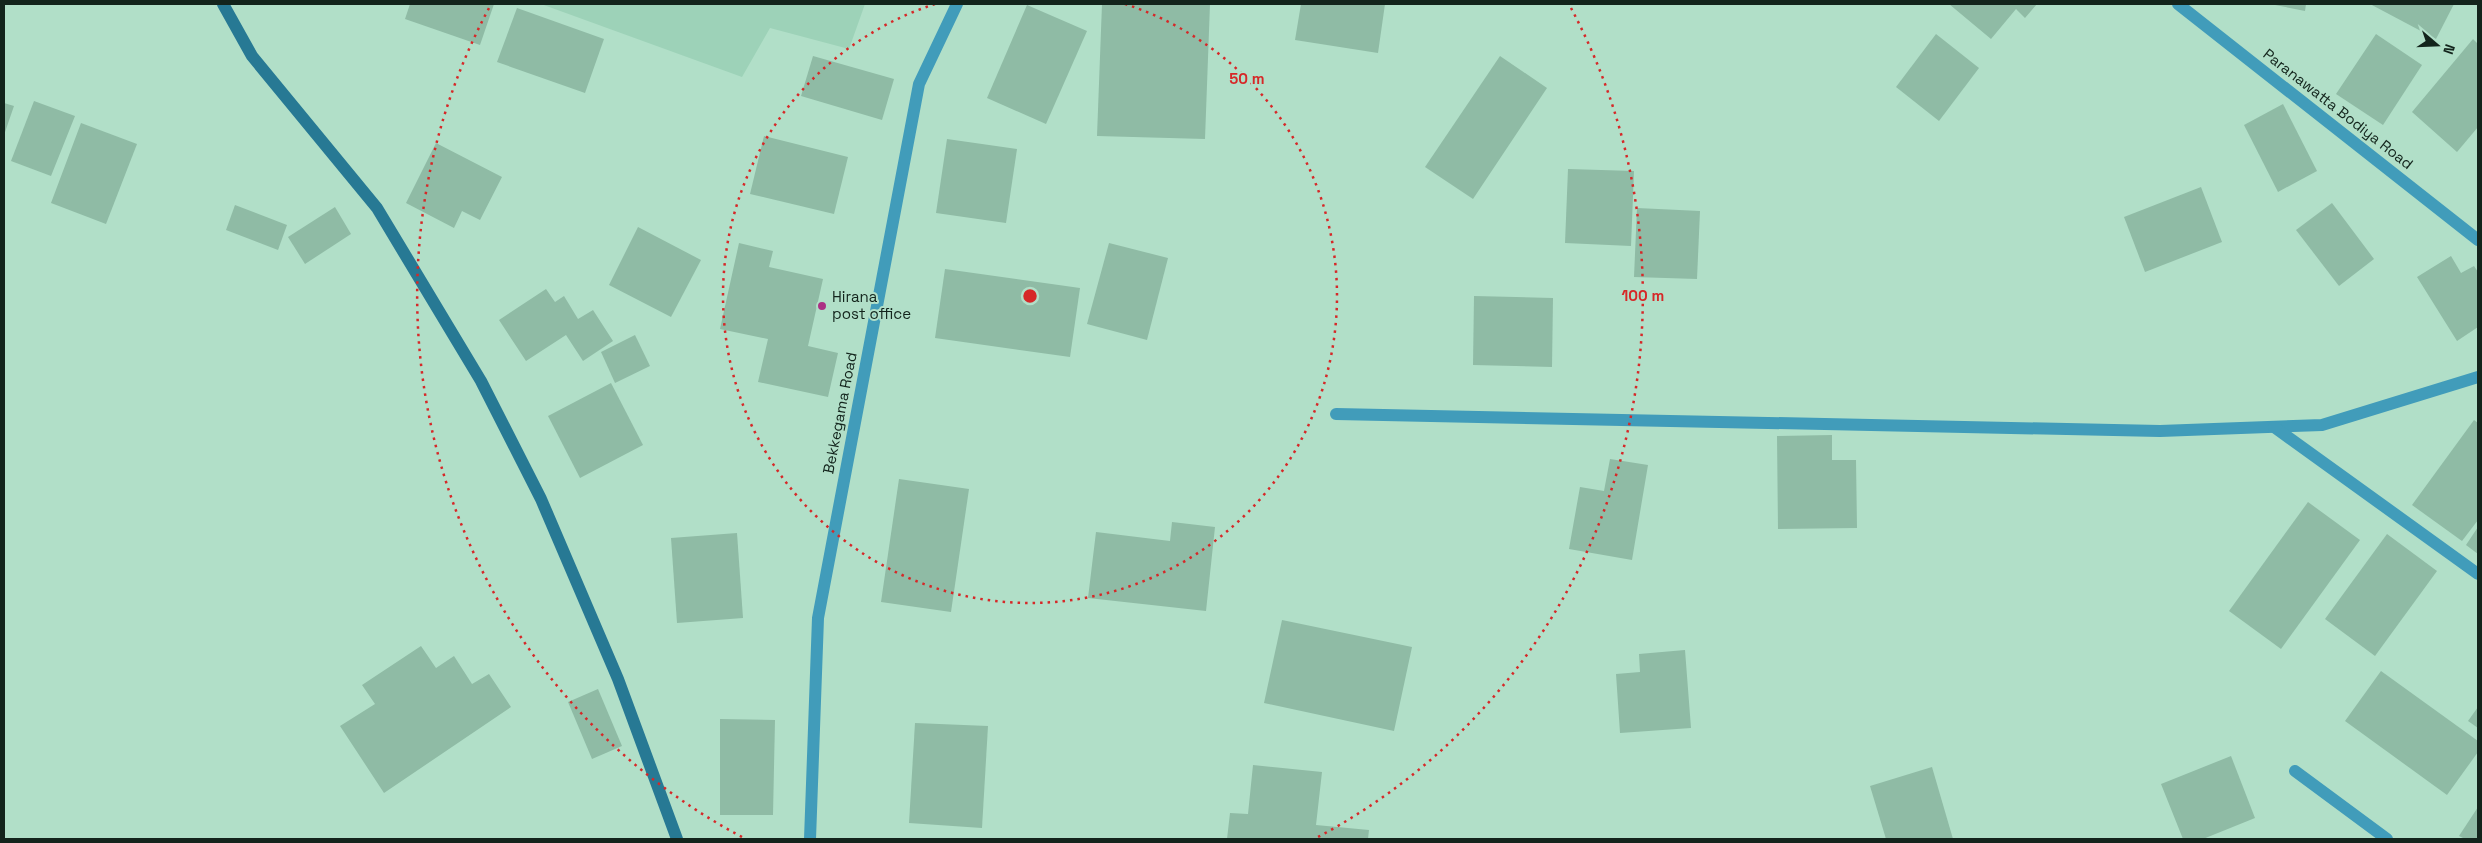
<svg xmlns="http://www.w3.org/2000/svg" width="2482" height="843" font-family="'Space Grotesk',sans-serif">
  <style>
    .built { fill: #9dd2b8 }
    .building { fill: #8fbba5 }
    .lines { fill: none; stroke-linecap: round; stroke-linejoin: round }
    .street { stroke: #419cba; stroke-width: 12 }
    .secondary { stroke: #277994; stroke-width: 12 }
    .ring { fill: none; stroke: #d62828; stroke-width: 2.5; stroke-dasharray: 2.5 5 }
    .poi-dot { fill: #ab3184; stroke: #b1dfc8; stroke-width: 2 }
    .labels { text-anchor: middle; stroke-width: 4; stroke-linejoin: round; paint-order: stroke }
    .street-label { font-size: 15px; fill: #13241c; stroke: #b1dfc8 }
    .poi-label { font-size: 15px; fill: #13241c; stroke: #b1dfc8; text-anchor: start }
    .centre { fill: #d62828; stroke: #b1dfc8; stroke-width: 2.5 }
    .ring-label { font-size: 15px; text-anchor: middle; font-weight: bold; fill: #d62828; stroke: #b1dfc8; stroke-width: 4; stroke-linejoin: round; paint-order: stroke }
  </style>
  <rect width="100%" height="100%" fill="#b1dfc8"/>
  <polygon class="built" points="541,4 865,4 849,49 770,28 742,77"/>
  <g class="building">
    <polygon points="410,4 494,4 480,45 405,19"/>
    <polygon points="1102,4 1210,4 1205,139 1097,136"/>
    <polygon points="1301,4 1385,4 1378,53 1295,40"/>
    <polygon points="1949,4 2037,4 2025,18 2016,9 1991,39"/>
    <polygon points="2270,4 2306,4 2305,11"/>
    <polygon points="2370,4 2454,4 2436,39"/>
    <polygon points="1027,5 1087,31 1046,124 987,98"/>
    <polygon points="517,8 604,39 585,93 497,62"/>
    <polygon points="1936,34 1979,68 1939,121 1896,87"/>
    <polygon points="2376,34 2422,65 2383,125 2336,94"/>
    <polygon points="2473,39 2478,44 2478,127 2457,152 2412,112"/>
    <polygon points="813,56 894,79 882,120 801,96"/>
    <polygon points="1500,56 1547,88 1473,199 1425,167"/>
    <polygon points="34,101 75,116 51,176 11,161"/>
    <polygon points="4,103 14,106 4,135"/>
    <polygon points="2283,104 2317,171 2278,192 2244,125"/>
    <polygon points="81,123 137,144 106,224 51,203"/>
    <polygon points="764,136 848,157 834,214 750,194"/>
    <polygon points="947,139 1017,149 1006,223 936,213"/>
    <polygon points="436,143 502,177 480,220 462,211 454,228 406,203"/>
    <polygon points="1568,169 1634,171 1631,246 1565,243"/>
    <polygon points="2201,187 2222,242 2145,272 2124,217"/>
    <polygon points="2332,203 2374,259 2339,286 2296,230"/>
    <polygon points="235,205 287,225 278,250 226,230"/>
    <polygon points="335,207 351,234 305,264 288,237"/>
    <polygon points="1637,208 1700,211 1697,279 1634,277"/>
    <polygon points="638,227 701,260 671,317 609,285"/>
    <polygon points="739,243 773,251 769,267 823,279 808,346 838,353 828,397 758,382 768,339 720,329"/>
    <polygon points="1109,243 1168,258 1147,340 1087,324"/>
    <polygon points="2451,256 2461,273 2474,266 2478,272 2478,327 2457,341 2417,277"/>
    <polygon points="945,269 1080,288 1070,357 935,338"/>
    <polygon points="546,289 555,302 564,296 578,319 593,310 613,341 583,361 566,335 526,361 499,320"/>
    <polygon points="1474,296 1553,298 1552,367 1473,365"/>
    <polygon points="635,335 650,366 615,383 601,352"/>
    <polygon points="611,383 643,445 580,478 548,416"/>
    <polygon points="2474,420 2478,423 2478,520 2462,541 2412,505"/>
    <polygon points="1832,435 1832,460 1856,460 1857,528 1778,529 1777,436"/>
    <polygon points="1610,459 1648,465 1632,560 1569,549 1580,487 1604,491"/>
    <polygon points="899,479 969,489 951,612 881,602"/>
    <polygon points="2308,502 2360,540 2281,649 2229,611"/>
    <polygon points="1172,522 1215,527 1206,611 1088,598 1096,532 1170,541"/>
    <polygon points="2478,527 2478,554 2466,545"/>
    <polygon points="737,533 743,618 677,623 671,538"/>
    <polygon points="2387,534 2437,571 2375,656 2325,619"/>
    <polygon points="1282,620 1412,647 1394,731 1264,703"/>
    <polygon points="421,646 436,668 454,656 472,684 489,674 511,707 384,793 340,726 375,704 362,685"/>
    <polygon points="1685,650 1691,728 1620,733 1616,674 1640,672 1639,654"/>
    <polygon points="2381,671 2478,741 2478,752 2447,795 2345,721"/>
    <polygon points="598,689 622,746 592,759 568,702"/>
    <polygon points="2478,707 2478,728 2468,721"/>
    <polygon points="720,719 775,720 773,815 720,815"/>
    <polygon points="915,723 988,726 982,828 909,823"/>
    <polygon points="2231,756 2255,818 2203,839 2183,839 2161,784"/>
    <polygon points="1253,765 1322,772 1316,825 1369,830 1368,839 1227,839 1230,813 1248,814"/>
    <polygon points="1932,767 1953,839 1886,839 1870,786"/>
    <polygon points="2478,807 2478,839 2465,839 2459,836"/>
  </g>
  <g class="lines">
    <g class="street">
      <polyline points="2178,4 2478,240"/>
      <polyline points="1336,414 2160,431 2322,425 2478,377"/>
      <polyline points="2274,427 2478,574"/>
      <polyline points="2295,771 2387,839"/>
      <polyline points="810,839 818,618 919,84 957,4"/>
    </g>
    <polyline class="secondary" points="223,4 252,56 377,208 481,381 541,499 618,679 677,839"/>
  </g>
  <g class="ring">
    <path d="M1125 4A307 307 0 1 1 935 4"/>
    <path d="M742 837A613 613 0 0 1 489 8M1571 8A613 613 0 0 1 1318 837"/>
  </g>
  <circle class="poi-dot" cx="822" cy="306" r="5"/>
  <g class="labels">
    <g class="street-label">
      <text transform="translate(2338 109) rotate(38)" y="5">Paranawatta Bodiya Road</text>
      <text transform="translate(840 413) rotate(-79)" y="5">Bekkegama Road</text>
    </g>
    <g class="poi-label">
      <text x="832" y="302">Hirana<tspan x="832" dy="17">post office</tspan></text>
    </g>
  </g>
  <circle cx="1030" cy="296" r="8" class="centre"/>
  <g class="ring-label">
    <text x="1247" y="84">50 m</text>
    <text x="1643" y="301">100 m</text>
  </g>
  <rect width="2482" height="843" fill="none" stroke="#13241c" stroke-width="10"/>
  <g transform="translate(2437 45) rotate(109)" stroke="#b1dfc8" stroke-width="4" paint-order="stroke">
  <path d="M0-4L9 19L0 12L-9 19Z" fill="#13241c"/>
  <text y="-8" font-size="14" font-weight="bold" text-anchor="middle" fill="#13241c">N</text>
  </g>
</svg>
